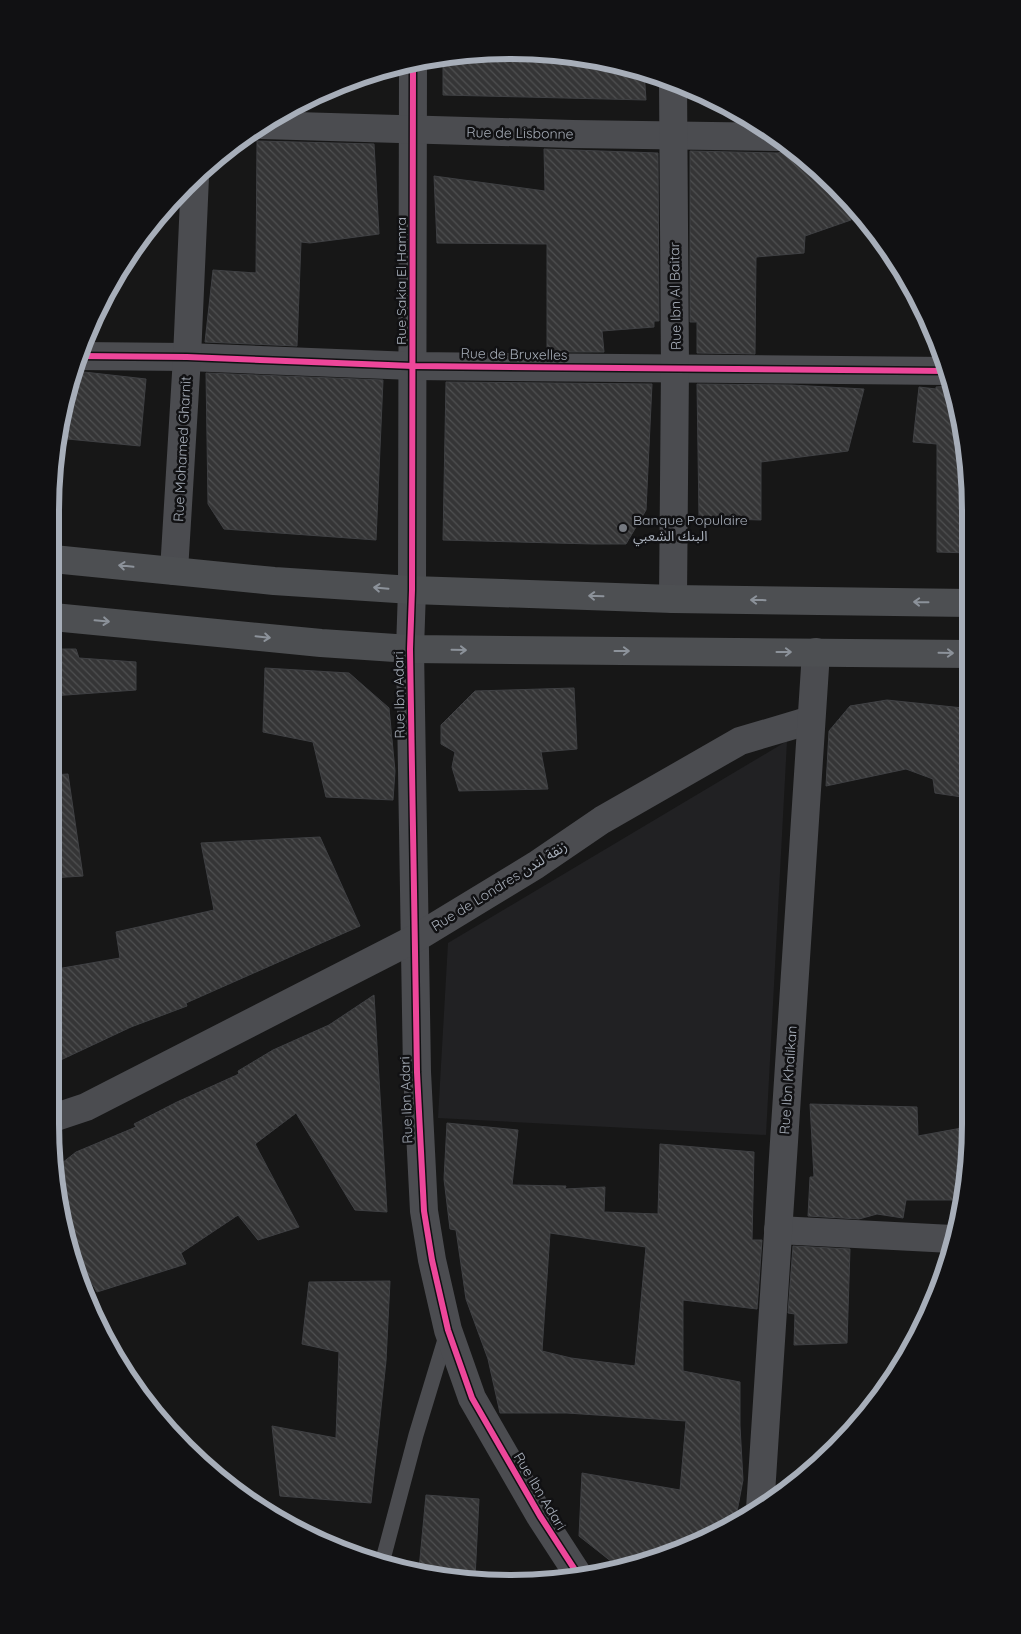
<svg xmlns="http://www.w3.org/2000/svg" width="1021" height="1634" font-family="Quicksand,'Noto Sans Arabic',sans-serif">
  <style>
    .built { fill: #212123 }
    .building { fill: url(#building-back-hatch); stroke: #3f4043; fill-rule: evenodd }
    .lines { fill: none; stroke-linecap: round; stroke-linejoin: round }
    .lane { stroke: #4b4c50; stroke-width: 15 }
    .street { stroke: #4b4c50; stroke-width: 28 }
    .primary { stroke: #4d4f52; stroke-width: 28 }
    .cycleway-casing { stroke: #111113; stroke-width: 9 }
    .cycleway { stroke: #ed469a; stroke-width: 6 }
    .oneway { stroke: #8c929a }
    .poi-dot { fill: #757980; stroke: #111113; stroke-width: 2 }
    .labels { text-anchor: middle; stroke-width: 5; stroke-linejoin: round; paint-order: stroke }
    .street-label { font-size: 14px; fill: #a7aeb9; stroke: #111113 }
    .poi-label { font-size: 14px; fill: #a7aeb9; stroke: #111113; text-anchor: start }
    .rim { fill: none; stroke: #a7aeb9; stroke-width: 6 }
  </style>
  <defs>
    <pattern id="building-back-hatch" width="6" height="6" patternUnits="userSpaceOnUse" patternTransform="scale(1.25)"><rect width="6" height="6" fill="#353536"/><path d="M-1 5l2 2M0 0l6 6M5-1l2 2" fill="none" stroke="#4f5051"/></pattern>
  </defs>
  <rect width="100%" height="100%" fill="#171717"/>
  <polygon class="built" points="787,741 766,1135 438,1118 448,943"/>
  <g class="building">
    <polygon points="540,51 629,66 644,71 646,100 443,95 443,56 450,54"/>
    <polygon points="257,141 374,144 379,234 310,243 301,242 297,346 205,342 213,270 256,273"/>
    <polygon points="790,147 793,147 852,202 851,220 805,236 804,253 756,257 755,354 697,353 697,322 690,322 690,151 778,153 785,151"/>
    <polygon points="544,149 658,153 659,321 654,321 654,327 602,331 604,352 547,352 547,244 437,243 434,176 545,191"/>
    <polygon points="75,371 146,379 140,446 57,438"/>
    <polygon points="206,373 383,380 376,540 224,529 208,504"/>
    <polygon points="446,382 652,384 646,510 626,544 593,544 443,540"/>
    <polygon points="697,384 791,385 864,389 848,451 761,462 761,520 699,518"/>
    <polygon points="951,386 970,480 970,553 937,552 937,444 913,442 919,387 936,389 936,387"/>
    <polygon points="53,649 76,649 79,658 136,662 136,690 52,696"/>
    <polygon points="265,668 349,673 389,708 395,771 393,800 326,797 313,742 263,732"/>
    <polygon points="574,688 577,749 541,752 548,789 459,791 452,767 455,752 441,744 441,725 475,691"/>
    <polygon points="887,700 963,708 962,797 935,793 933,779 906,769 826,786 829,731 850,706"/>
    <polygon points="68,774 83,876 51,878 52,775"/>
    <polygon points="320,837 360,926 186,1003 187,1006 131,1027 50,1065 51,970 120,958 116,932 214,910 201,843"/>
    <polygon points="374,995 387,1212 355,1210 296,1113 255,1144 299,1227 258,1240 238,1215 181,1253 186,1264 97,1292 70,1247 57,1167 76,1152 136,1127 134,1124 177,1102 239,1074 238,1071 273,1050 329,1025"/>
    <polygon points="810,1104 917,1107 918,1136 967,1127 967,1183 963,1200 906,1200 903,1218 877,1214 859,1219 808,1216 810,1177 814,1177"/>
    <path d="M 447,1123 L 518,1130 L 512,1185 L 566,1186 L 565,1189 L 605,1187 L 604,1212 L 658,1214 L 660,1144 L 754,1152 L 752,1240 L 762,1240 L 757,1309 L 683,1300 L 683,1371 L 740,1382 L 740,1426 L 743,1480 L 735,1522 L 658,1560 L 617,1566 L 579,1536 L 582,1473 L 680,1490 L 686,1421 L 567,1413 L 500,1413 L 488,1359 L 466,1299 L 456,1230 L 450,1229 L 444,1179 ZM 550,1233 L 646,1247 L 635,1366 L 571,1358 L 542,1351 Z"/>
    <polygon points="793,1246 850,1249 847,1343 794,1345 795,1314 788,1313"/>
    <polygon points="390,1281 386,1361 371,1503 280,1496 272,1426 336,1438 339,1352 302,1344 309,1282"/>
    <polygon points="426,1495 479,1499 475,1578 419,1569"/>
  </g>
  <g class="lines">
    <polyline class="lane" points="382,1563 416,1435 447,1333"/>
    <g class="street">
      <polyline points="413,63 412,590 410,649 417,1072 424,1211 432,1260 448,1330 472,1398 540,1516 577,1573"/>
      <polyline points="262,125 573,134 778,137"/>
      <polyline points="79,356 187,357 413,366 948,371"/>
      <polyline points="174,571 187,357 195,177"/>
      <polyline points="673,599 675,368 673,82"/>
      <polyline points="50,1119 86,1107 416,938 536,865 602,820 740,741 811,720"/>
      <polyline points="778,1230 952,1239"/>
      <polyline points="760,1509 816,652"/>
    </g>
    <g class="primary">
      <polyline points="53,559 274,581 412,590 673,599 969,603"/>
      <polyline points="53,617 321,643 410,649 969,654"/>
    </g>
    <defs>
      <g id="cycleway">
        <polyline points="413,63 412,590 410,649 417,1072 424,1211 432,1260 448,1330 472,1398 540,1516 577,1573"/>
        <polyline points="79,356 187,357 413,366 948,371"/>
      </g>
    </defs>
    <use href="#cycleway" class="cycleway-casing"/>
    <use href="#cycleway" class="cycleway"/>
  </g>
  <defs><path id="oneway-shaft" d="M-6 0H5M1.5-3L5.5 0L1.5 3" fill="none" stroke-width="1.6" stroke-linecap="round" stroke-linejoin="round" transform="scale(1.25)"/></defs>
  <g class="oneway">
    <use href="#oneway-shaft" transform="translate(126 566) rotate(-174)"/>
    <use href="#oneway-shaft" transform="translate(381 588) rotate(-175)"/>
    <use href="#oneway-shaft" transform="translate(596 596) rotate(-178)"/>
    <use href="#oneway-shaft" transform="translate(758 600) rotate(-179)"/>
    <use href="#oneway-shaft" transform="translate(921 602) rotate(-179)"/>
    <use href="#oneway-shaft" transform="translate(102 621) rotate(5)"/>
    <use href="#oneway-shaft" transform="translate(263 637) rotate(6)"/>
    <use href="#oneway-shaft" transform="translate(459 650) rotate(1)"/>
    <use href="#oneway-shaft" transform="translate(622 651)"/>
    <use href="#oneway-shaft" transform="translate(784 652)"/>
    <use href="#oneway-shaft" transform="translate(946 653) rotate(1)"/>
  </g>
  <circle class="poi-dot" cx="623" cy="528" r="5"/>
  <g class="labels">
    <g class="street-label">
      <text transform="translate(520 133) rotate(1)" y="5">Rue de Lisbonne</text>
      <text transform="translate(401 281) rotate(-90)" y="5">Rue Sakia El Hamra</text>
      <text transform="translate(675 296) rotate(-91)" y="5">Rue Ibn Al Baitar</text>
      <text transform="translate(514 354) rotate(1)" y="5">Rue de Bruxelles</text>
      <text transform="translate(182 449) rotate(-87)" y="5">Rue Mohamed Gharnit</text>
      <text transform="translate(399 695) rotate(-91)" y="5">Rue Ibn Adari</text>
      <text transform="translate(499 886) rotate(-32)" y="5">Rue de Londres زنقة لندن</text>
      <text transform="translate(788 1080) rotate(-86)" y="5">Rue Ibn Khalikan</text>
      <text transform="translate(406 1100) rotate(-92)" y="5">Rue Ibn Adari</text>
      <text transform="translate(540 1491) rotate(59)" y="5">Rue Ibn Adari</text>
    </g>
    <g class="poi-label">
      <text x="633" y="525">Banque Populaire<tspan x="633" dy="16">البنك الشعبي</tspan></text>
    </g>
  </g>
  <path d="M0 0H1021V1634H0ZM510 59H511A451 451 0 0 1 962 510V1124A451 451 0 0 1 511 1575H510A451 451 0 0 1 59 1124V510A451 451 0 0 1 510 59Z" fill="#111113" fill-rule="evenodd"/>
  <path class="rim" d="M510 59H511A451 451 0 0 1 962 510V1124A451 451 0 0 1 511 1575H510A451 451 0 0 1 59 1124V510A451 451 0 0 1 510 59Z"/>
</svg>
